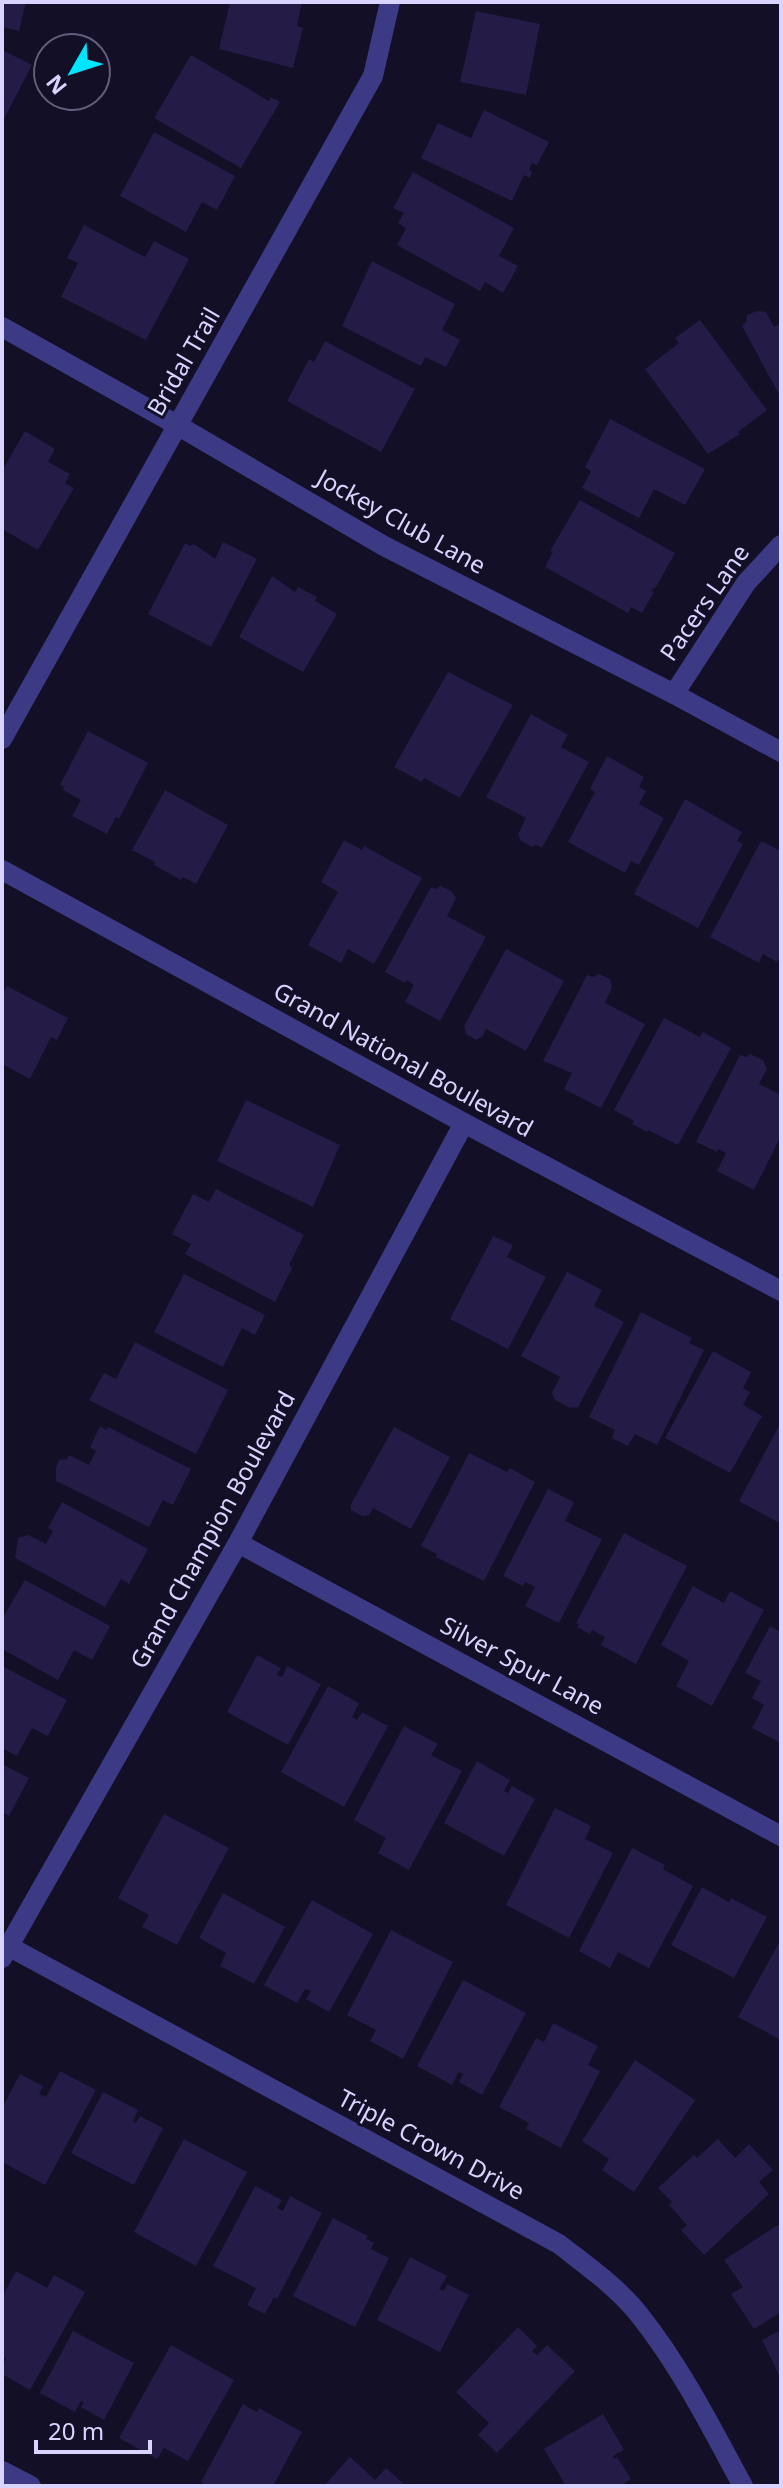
<svg xmlns="http://www.w3.org/2000/svg" width="783" height="2488" font-family="'Noto Sans',sans-serif">
  <style>
    .building { fill: #241b47 }
    .lines { fill: none; stroke-linecap: round; stroke-linejoin: round }
    .minor { stroke: #3d3a85; stroke-width: 20 }
    .labels { text-anchor: middle; stroke-width: 6; stroke-linejoin: round; paint-order: stroke }
    .street-label { font-size: 24px; fill: #d9d4ff; stroke: #130f26 }
  </style>
  <rect width="100%" height="100%" fill="#130f26"/>
  <g class="building">
    <polygon points="2,2 26,2 19,31 2,27"/>
    <polygon points="230,2 302,2 297,26 303,28 293,68 219,49"/>
    <polygon points="476,11 540,24 526,95 460,82"/>
    <polygon points="2,50 32,65 2,123"/>
    <polygon points="191,55 269,101 271,97 280,102 241,168 154,118"/>
    <polygon points="484,110 549,142 537,165 532,163 529,170 532,172 530,178 524,175 512,201 421,158 438,123 471,138"/>
    <polygon points="154,132 235,176 217,210 202,202 186,232 120,196"/>
    <polygon points="413,172 514,228 499,256 518,266 503,293 485,282 480,291 397,245 406,228 398,223 404,213 393,208"/>
    <polygon points="84,225 145,257 154,241 189,259 146,340 61,297 78,263 67,258"/>
    <polygon points="372,261 455,304 442,330 460,340 446,367 425,357 421,366 342,326"/>
    <polygon points="757,311 766,312 774,327 781,323 781,398 742,326 746,322 747,315"/>
    <polygon points="700,320 767,410 738,432 740,434 708,454 645,369 679,343 675,338"/>
    <polygon points="325,341 415,389 381,452 287,401 309,359 314,362"/>
    <polygon points="610,419 705,469 685,505 654,489 639,518 582,488 591,471 585,467"/>
    <polygon points="25,431 55,449 48,462 70,474 65,483 74,488 38,550 2,529 2,471"/>
    <polygon points="580,500 675,553 656,587 651,590 654,592 642,613 631,607 628,613 545,567 553,552 550,551"/>
    <polygon points="223,542 257,559 211,647 148,614 185,543 190,546 194,544 215,559"/>
    <polygon points="272,576 295,592 298,587 317,597 315,601 337,614 303,672 239,637"/>
    <polygon points="448,672 513,705 460,798 424,778 422,782 394,767"/>
    <polygon points="531,714 568,735 561,747 589,762 542,848 536,845 532,847 521,841 518,834 526,818 486,797"/>
    <polygon points="88,731 148,763 119,819 116,817 107,834 72,816 81,800 63,790 64,787 60,785"/>
    <polygon points="607,756 644,777 639,787 646,791 639,804 664,818 639,865 631,861 625,873 568,842 595,792 590,789"/>
    <polygon points="165,790 228,825 196,884 183,877 181,880 154,865 155,862 132,850"/>
    <polygon points="685,799 742,832 737,841 743,844 698,928 634,894"/>
    <polygon points="344,840 362,850 364,846 422,878 374,964 348,949 341,963 308,945 338,892 321,882"/>
    <polygon points="761,841 781,851 781,883 778,889 781,891 781,955 777,962 763,954 759,963 710,937"/>
    <polygon points="440,886 451,891 456,898 447,916 486,937 440,1021 405,1002 414,985 407,980 405,983 385,972 431,887 435,889"/>
    <polygon points="506,949 564,981 526,1051 486,1029 483,1036 476,1040 466,1034 464,1026"/>
    <polygon points="599,974 610,979 612,987 605,1003 645,1024 601,1108 564,1089 572,1073 543,1061 587,975 593,977"/>
    <polygon points="7,986 68,1018 57,1040 51,1037 30,1079 2,1064 2,995"/>
    <polygon points="664,1018 700,1037 703,1032 731,1048 678,1145 648,1130 647,1132 632,1124 634,1121 614,1110"/>
    <polygon points="750,1054 763,1060 767,1069 759,1084 781,1095 781,1136 754,1190 717,1171 726,1153 718,1149 717,1152 696,1142 740,1055 747,1057"/>
    <polygon points="246,1100 340,1145 313,1207 217,1161"/>
    <polygon points="216,1189 304,1235 289,1265 292,1268 275,1302 185,1254 191,1244 172,1234 193,1194 209,1202"/>
    <polygon points="493,1236 513,1245 507,1257 546,1277 508,1349 450,1319"/>
    <polygon points="567,1272 602,1290 594,1306 624,1322 578,1407 570,1408 555,1400 552,1393 560,1377 521,1356"/>
    <polygon points="184,1274 265,1315 255,1335 242,1328 223,1367 154,1332"/>
    <polygon points="641,1312 692,1338 689,1343 704,1350 657,1445 635,1434 628,1446 612,1438 615,1430 589,1417"/>
    <polygon points="135,1342 228,1390 196,1454 89,1400 104,1373 116,1379"/>
    <polygon points="713,1351 751,1372 743,1388 750,1392 743,1405 762,1416 730,1473 665,1438"/>
    <polygon points="781,1422 781,1524 739,1501"/>
    <polygon points="100,1426 106,1430 108,1427 191,1469 173,1505 163,1500 149,1527 56,1481 56,1467 59,1460 67,1459 69,1455 89,1465 96,1451 90,1447"/>
    <polygon points="394,1427 450,1457 411,1529 373,1508 369,1515 362,1516 351,1510 351,1504"/>
    <polygon points="469,1453 507,1472 510,1468 535,1482 484,1581 436,1557 437,1554 421,1546"/>
    <polygon points="548,1489 574,1502 565,1521 602,1539 559,1623 525,1606 535,1587 525,1582 523,1586 503,1576"/>
    <polygon points="62,1502 148,1549 129,1584 121,1579 105,1607 15,1558 18,1538 28,1535 46,1544 53,1531 48,1528"/>
    <polygon points="624,1533 687,1566 636,1664 601,1645 605,1637 592,1630 590,1634 577,1627 579,1624 576,1623"/>
    <polygon points="25,1580 110,1626 92,1660 74,1650 58,1680 2,1649 2,1619"/>
    <polygon points="693,1586 724,1603 730,1591 764,1610 712,1706 676,1686 689,1661 661,1645"/>
    <polygon points="770,1626 781,1632 781,1743 752,1728 764,1705 752,1698 761,1681 745,1673"/>
    <polygon points="257,1655 281,1668 277,1675 282,1677 287,1666 321,1684 288,1745 227,1712"/>
    <polygon points="2,1666 67,1700 48,1736 32,1728 17,1756 2,1748"/>
    <polygon points="328,1686 359,1703 352,1717 357,1720 362,1712 388,1726 344,1807 281,1772"/>
    <polygon points="404,1726 438,1744 431,1755 462,1771 409,1870 378,1853 386,1838 354,1820"/>
    <polygon points="477,1761 510,1780 504,1791 508,1793 512,1786 535,1799 504,1856 444,1823"/>
    <polygon points="2,1764 29,1778 9,1816 2,1812"/>
    <polygon points="555,1808 591,1826 585,1839 613,1853 569,1938 506,1905"/>
    <polygon points="164,1814 229,1848 177,1945 142,1927 149,1915 118,1898"/>
    <polygon points="632,1848 665,1865 663,1869 693,1886 649,1968 618,1952 610,1968 579,1951"/>
    <polygon points="702,1887 729,1902 731,1898 767,1917 734,1978 671,1945"/>
    <polygon points="223,1893 285,1927 254,1984 220,1966 226,1953 199,1938"/>
    <polygon points="312,1900 373,1934 329,2012 306,1999 311,1991 305,1989 297,2003 264,1985"/>
    <polygon points="391,1930 453,1962 403,2059 370,2041 376,2030 347,2015"/>
    <polygon points="781,1939 781,2040 738,2017"/>
    <polygon points="463,1980 526,2013 482,2095 459,2082 463,2074 459,2072 452,2085 417,2066"/>
    <polygon points="553,2023 598,2046 588,2065 600,2071 561,2148 526,2129 529,2123 499,2107 536,2038 544,2042"/>
    <polygon points="635,2060 695,2100 634,2192 602,2170 609,2159 582,2141"/>
    <polygon points="60,2071 96,2090 45,2185 2,2162 2,2108 20,2074 43,2086 39,2094 46,2097"/>
    <polygon points="103,2092 138,2110 133,2121 136,2123 140,2116 163,2128 134,2185 71,2153"/>
    <polygon points="184,2139 247,2172 196,2266 134,2232"/>
    <polygon points="718,2139 735,2158 749,2144 773,2170 759,2182 769,2194 704,2255 681,2230 687,2225 669,2205 672,2202 658,2188 694,2155 697,2158"/>
    <polygon points="255,2186 282,2200 277,2208 283,2211 290,2196 322,2213 277,2299 274,2297 265,2314 247,2305 256,2288 213,2266"/>
    <polygon points="333,2218 368,2236 366,2239 374,2243 371,2249 389,2258 355,2327 293,2296"/>
    <polygon points="781,2223 781,2312 754,2329 731,2294 743,2287 724,2260"/>
    <polygon points="410,2257 447,2276 439,2289 444,2291 447,2284 469,2295 440,2352 377,2320"/>
    <polygon points="16,2271 47,2288 54,2275 85,2292 30,2390 2,2374 2,2365 6,2359 2,2356 2,2297"/>
    <polygon points="518,2327 537,2346 532,2351 537,2355 547,2345 575,2371 497,2453 478,2435 489,2423 456,2392"/>
    <polygon points="781,2330 781,2379 762,2340"/>
    <polygon points="73,2331 134,2363 104,2420 81,2407 84,2402 81,2401 75,2412 40,2393"/>
    <polygon points="171,2345 234,2380 188,2461 164,2448 157,2459 119,2438"/>
    <polygon points="243,2404 257,2412 259,2408 302,2432 273,2486 229,2486 226,2484 225,2486 208,2486 201,2482"/>
    <polygon points="603,2414 624,2450 613,2456 614,2459 617,2457 631,2479 620,2486 566,2486 544,2449"/>
    <polygon points="350,2457 375,2480 386,2468 406,2486 324,2486"/>
  </g>
  <g class="lines">
    <g class="minor">
      <polyline points="2,327 177,425 384,546 674,694 781,752"/>
      <polyline points="674,694 746,583 781,545"/>
      <polyline points="2,739 373,76 390,2"/>
      <polyline points="2,870 464,1123 781,1291"/>
      <polyline points="238,1543 781,1836"/>
      <path d="M 8,1946 L 559,2244 C 587,2266 619,2288 641,2317 C 682,2369 712,2429 743,2486"/>
      <polyline points="2,1958 238,1543 464,1123"/>
      <polyline points="2,2471 31,2486"/>
    </g>
  </g>
  <g class="labels">
    <g class="street-label">
      <text transform="translate(184 362) rotate(-60)" y="8">Bridal Trail</text>
      <text transform="translate(401 522) rotate(29)" y="8">Jockey Club Lane</text>
      <text transform="translate(705 603) rotate(-55)" y="8">Pacers Lane</text>
      <text transform="translate(403 1060) rotate(29)" y="8">Grand National Boulevard</text>
      <text transform="translate(213 1530) rotate(-61)" y="8">Grand Champion Boulevard</text>
      <text transform="translate(522 1666) rotate(28)" y="8">Silver Spur Lane</text>
      <text transform="translate(431 2145) rotate(28)" y="8">Triple Crown Drive</text>
    </g>
  </g>
  <rect width="783" height="2488" fill="none" stroke="#d9d4ff" stroke-width="8"/>
  <g transform="translate(72 72) rotate(231)"><circle r="38" fill="#130f26" stroke="#625e7d" stroke-width="2"/>
  <path d="M0-6L14 30L0 20L-14 30Z" fill="#00e5ff"/>
  <text y="-12" font-size="22" font-weight="bold" text-anchor="middle" fill="#d9d4ff">N</text>
  </g>
  <path d="M36 2440v12h114v-12" fill="none" stroke="#d9d4ff" stroke-width="4"/>
  <text x="48" y="2440" font-size="24" fill="#d9d4ff" stroke="#130f26" stroke-width="6" paint-order="stroke">20 m</text>
</svg>
